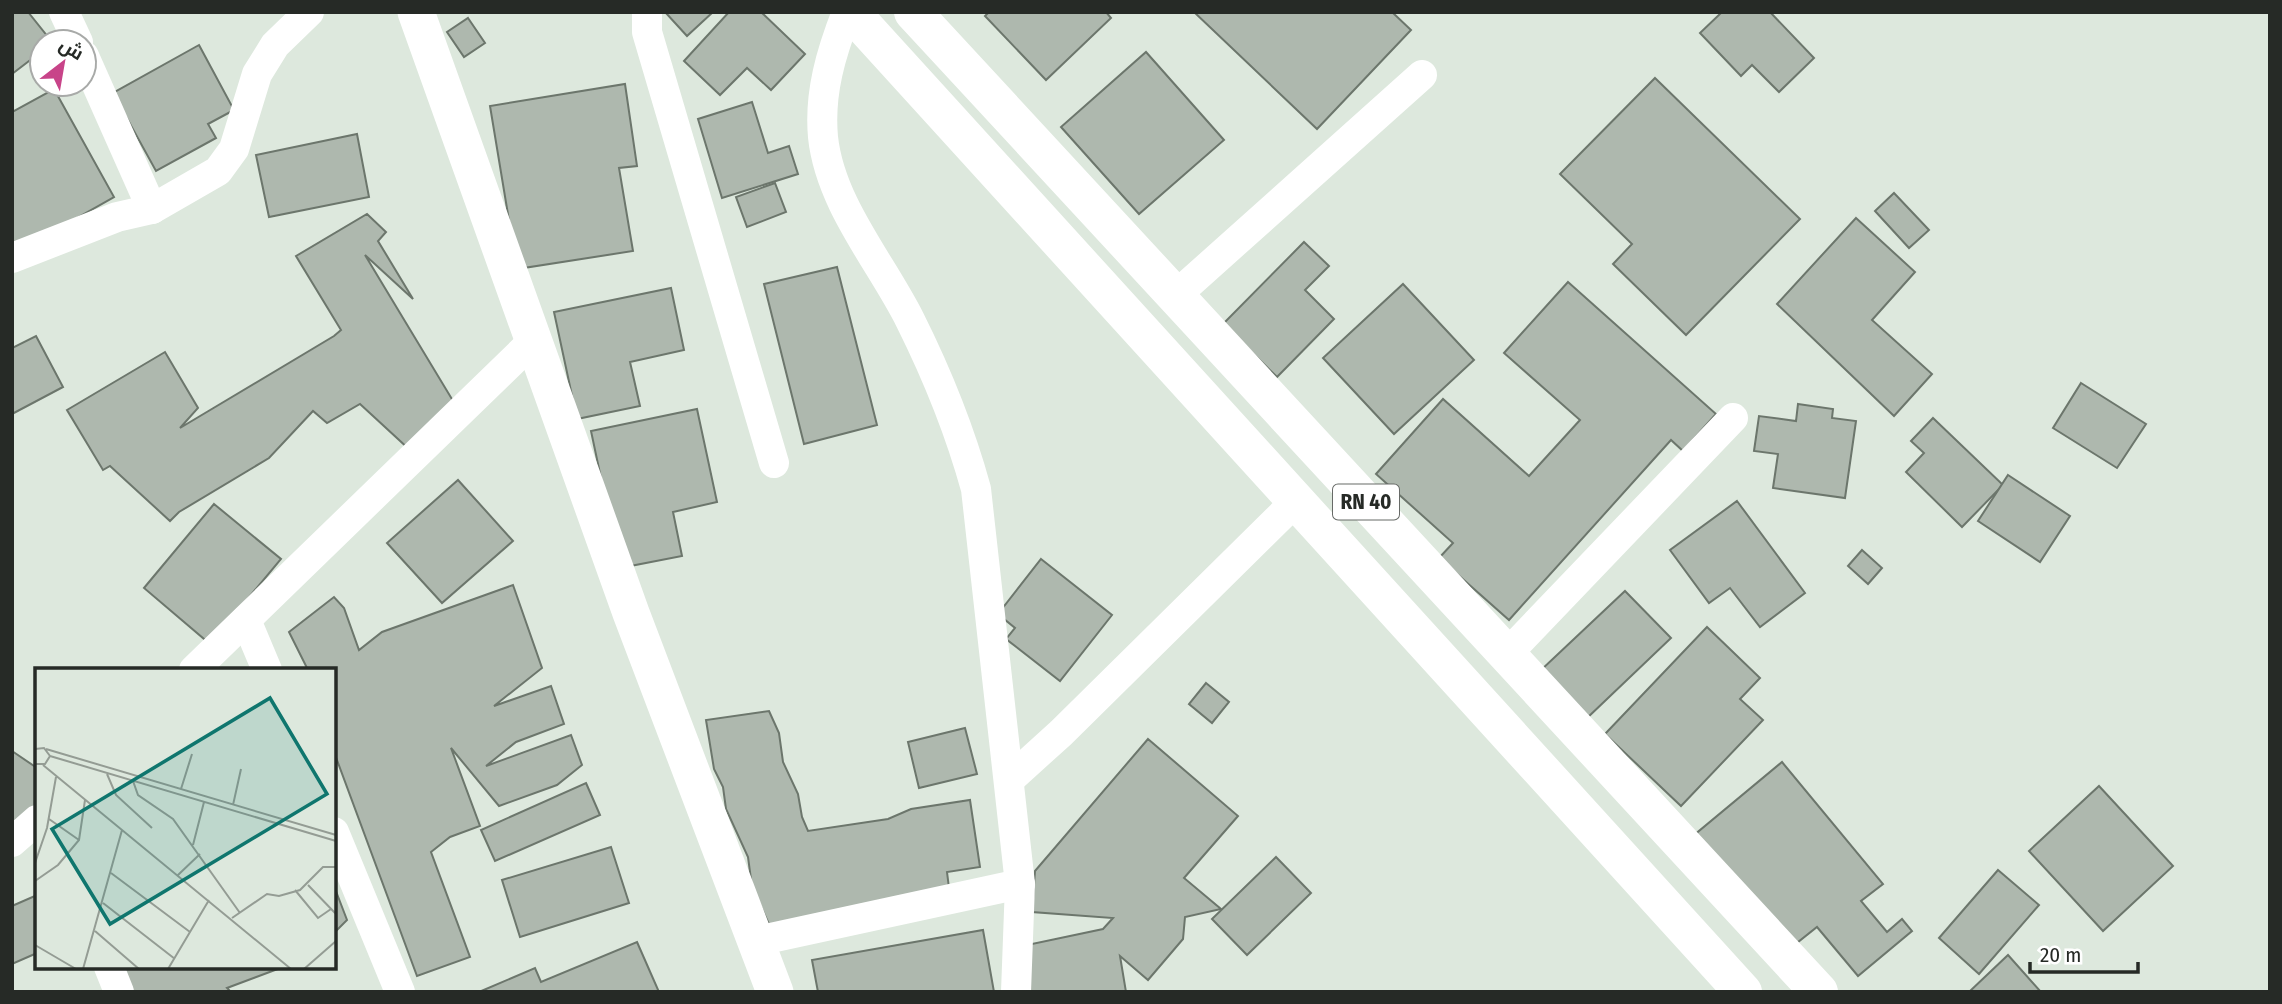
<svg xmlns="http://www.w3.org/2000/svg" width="2282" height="1004" font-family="'Fira Sans Condensed',Cairo,sans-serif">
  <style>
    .building { fill: #aeb8ae; stroke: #6c766c; stroke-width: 2 }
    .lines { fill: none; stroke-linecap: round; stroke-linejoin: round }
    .minor { stroke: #fff; stroke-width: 30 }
    .tertiary { stroke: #fff; stroke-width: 37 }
    .trunk { stroke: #fff; stroke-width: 38 }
    .labels { text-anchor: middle; stroke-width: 7; stroke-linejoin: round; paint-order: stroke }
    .shield { fill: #fff; stroke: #676a67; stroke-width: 2 }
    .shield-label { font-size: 21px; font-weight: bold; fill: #262a26 }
    .inset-road { fill: none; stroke: #949c94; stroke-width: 2 }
    .view { fill: #0f766e; fill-opacity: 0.15; stroke: #0f766e; stroke-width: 3.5 }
    .inset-edge { fill: none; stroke: #262a26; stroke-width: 3.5 }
  </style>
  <rect width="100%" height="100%" fill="#dde8dd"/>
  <g class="building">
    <polygon points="12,12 28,12 52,42 42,42 42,51 12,74"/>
    <polygon points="665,12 713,12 687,36"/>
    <polygon points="729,12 761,12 805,54 771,90 747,68 720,95 684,61"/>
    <polygon points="989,12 1106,12 1111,18 1046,80 985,16"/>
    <polygon points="1194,12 1392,12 1411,30 1317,129"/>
    <polygon points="1722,12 1770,12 1814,58 1779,92 1752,65 1741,76 1700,33"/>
    <polygon points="468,18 485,43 464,57 447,32"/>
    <polygon points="199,45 234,110 208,124 216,138 156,171 113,93"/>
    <polygon points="1146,52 1224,140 1139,214 1061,127"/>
    <polygon points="1655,78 1800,219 1686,335 1613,264 1632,244 1560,174"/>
    <polygon points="625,84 637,166 619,168 633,251 517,269 490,106"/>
    <polygon points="54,89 114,197 13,254 12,112"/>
    <polygon points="752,102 768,153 789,146 798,174 722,198 698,119"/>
    <polygon points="357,134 369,197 269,217 256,155"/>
    <polygon points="775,183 786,212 747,227 736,197"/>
    <polygon points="1894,193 1929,230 1909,248 1875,211"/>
    <polygon points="367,214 386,232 378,241 413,299 365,255 464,419 423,462 360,404 327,423 313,411 269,458 179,512 170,521 110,466 103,470 67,410 165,352 198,408 180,428 334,336 341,330 296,256"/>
    <polygon points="1856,218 1915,272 1872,320 1932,374 1894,416 1777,304"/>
    <polygon points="1304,242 1329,266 1305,290 1334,319 1277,377 1223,324"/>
    <polygon points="837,267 877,425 804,444 764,284"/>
    <polygon points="1568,282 1716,414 1683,451 1671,440 1509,620 1439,558 1453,543 1376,474 1443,399 1529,476 1580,420 1504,353"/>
    <polygon points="1403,284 1474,360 1394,434 1323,358"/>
    <polygon points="671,288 684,350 630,362 640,406 577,419 554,312"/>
    <polygon points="36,336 63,387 12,414 12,348"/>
    <polygon points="2081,383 2146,424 2117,468 2053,428"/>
    <polygon points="1798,404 1833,409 1832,418 1856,421 1845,498 1773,488 1778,454 1754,451 1759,416 1796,421"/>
    <polygon points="697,409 717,502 673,512 682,556 620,568 591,431"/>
    <polygon points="1933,418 2003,485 1962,527 1906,472 1924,453 1911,441"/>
    <polygon points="2008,475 2070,516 2040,562 1978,521"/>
    <polygon points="458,480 513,541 442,603 387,543"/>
    <polygon points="1737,501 1805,593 1760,627 1730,588 1709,603 1670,550"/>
    <polygon points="214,504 281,559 210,644 144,588"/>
    <polygon points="1862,550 1882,568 1868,584 1848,566"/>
    <polygon points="1041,559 1112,615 1060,681 1006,639 1015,628 998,614"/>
    <polygon points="513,585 542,668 494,706 551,686 564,724 516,742 486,766 571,735 582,765 557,785 499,806 451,748 480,826 450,837 431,852 470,957 417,976 334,752 334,670 308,670 289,632 334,597 344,608 359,650 382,632"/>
    <polygon points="1625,591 1671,638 1586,719 1540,671"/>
    <polygon points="1707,627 1760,678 1740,699 1763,720 1681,806 1605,734"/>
    <polygon points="1206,683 1229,702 1212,723 1189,704"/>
    <polygon points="769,711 779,733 783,762 798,794 802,817 808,831 888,819 911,809 970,800 980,867 947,872 949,888 773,933 752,887 748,857 726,809 723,787 714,769 706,720"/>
    <polygon points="965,728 977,774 919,788 908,742"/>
    <polygon points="1148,739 1238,816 1184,878 1221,909 1185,917 1183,939 1148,980 1120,956 1126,992 1024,992 1027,945 1103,929 1113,918 1032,912 1035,871"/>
    <polygon points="12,751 37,768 37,811 12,824"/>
    <polygon points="1782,762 1883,884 1861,901 1887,932 1902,919 1912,931 1858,976 1817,927 1788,950 1693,836"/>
    <polygon points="586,783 600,815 495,861 481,830"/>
    <polygon points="2099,786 2173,866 2103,931 2029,851"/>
    <polygon points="611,847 629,903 520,937 502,880"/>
    <polygon points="1276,857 1311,893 1247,955 1212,919"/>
    <polygon points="1998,870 2039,905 1979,974 1939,938"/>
    <polygon points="334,886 347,920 334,933"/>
    <polygon points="37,895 37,953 12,964 12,906"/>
    <polygon points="983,930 994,992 818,992 812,960"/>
    <polygon points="637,942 659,992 479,992 535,968 541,982"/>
    <polygon points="2008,955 2041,992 1969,992"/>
    <polygon points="122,967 283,967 227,988 231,992 131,992"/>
  </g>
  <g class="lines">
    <g class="minor">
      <polyline points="64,12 78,42"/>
      <polyline points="647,12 647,32 774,463"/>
      <path d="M 847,12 C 831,53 819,93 823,137 C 830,204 881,262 910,320 C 937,374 960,431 976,489 L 1020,884 L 1016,992"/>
      <polyline points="84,56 152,209"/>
      <polyline points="12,258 117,217 152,209 218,171 234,149 257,74 275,45 309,12"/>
      <polyline points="1174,297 1422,75"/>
      <polyline points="246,620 267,670"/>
      <polyline points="1507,654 1733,418"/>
      <polyline points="194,670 534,340"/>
      <polyline points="1009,780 1061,733 1295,502"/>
      <polyline points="334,832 400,992"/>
      <polyline points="12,842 37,820"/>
      <polyline points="757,941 1020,884"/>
      <polyline points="109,967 119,992"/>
    </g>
    <polyline class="tertiary" points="416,12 631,613 775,992"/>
    <g class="trunk">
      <polyline points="851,12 1743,992"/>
      <polyline points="913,12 1819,992"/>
    </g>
  </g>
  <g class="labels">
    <rect class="shield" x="1333" y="484.5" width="66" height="35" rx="5"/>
    <g class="shield-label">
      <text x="1366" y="509">RN 40</text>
    </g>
  </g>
  <g transform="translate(35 668)">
    <rect width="301" height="301" fill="#dde8dd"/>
    <path class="inset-road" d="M 0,81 L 9,80 L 15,88 L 10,96 L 0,96M 11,81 L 301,167M 15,88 L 301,173M 8,97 L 256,301M 72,106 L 81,127 L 117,160M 98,113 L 103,127 L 138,151 L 205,245M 146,121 L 157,86M 198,137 L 206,101M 14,151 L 44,172M 158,177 L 169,134M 0,195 L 12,160 L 21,109M 76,205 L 155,264M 143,207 L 165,186M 0,213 L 23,197 L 44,172 L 50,132M 273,217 L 301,246M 260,222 L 283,250 L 296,241M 68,235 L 140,291M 197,250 L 232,226 L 244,228 L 265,222 L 288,199 L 301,199M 60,263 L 104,301M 0,277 L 41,301M 48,301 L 87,162M 133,301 L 174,232M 269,301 L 301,273"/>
    <path class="view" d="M 235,30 L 292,126 L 75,256 L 17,161 Z"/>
    <rect width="301" height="301" class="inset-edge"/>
  </g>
  <rect width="2282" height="1004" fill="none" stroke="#262a26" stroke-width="28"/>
  <g transform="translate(63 63) rotate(31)"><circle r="33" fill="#ffffff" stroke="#a8aaa8" stroke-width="2"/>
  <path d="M0-5L12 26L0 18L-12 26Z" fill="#c84489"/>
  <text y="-10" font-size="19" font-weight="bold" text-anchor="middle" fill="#262a26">ش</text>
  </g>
  <path d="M2030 962v10h108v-10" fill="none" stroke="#262a26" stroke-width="3.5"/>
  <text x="2040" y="962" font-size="21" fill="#262a26" stroke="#ffffff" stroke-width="5" paint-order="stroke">20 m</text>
</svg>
